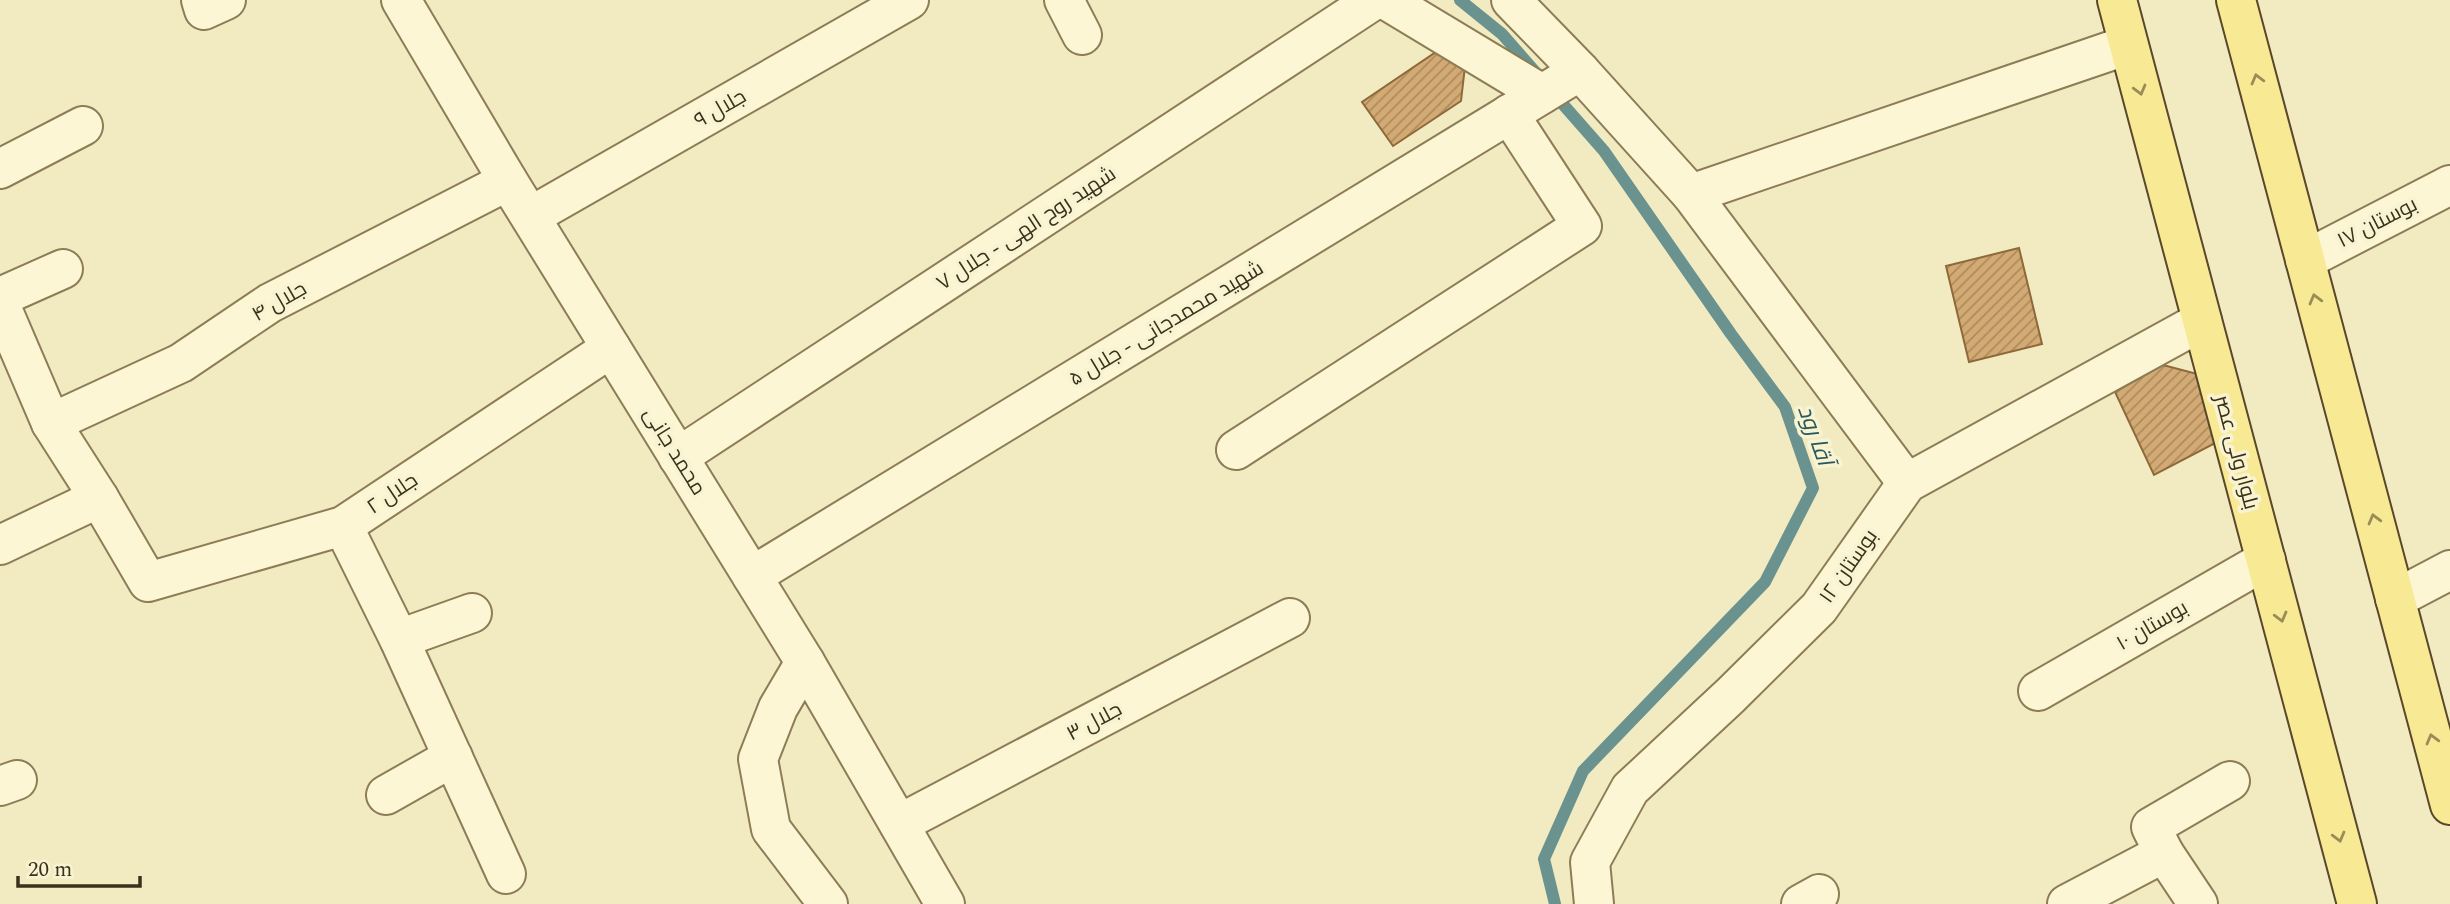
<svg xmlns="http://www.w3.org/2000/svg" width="2450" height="904" font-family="Spectral,Cairo,serif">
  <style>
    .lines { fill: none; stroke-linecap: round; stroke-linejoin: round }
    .stream { stroke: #6a938f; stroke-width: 12 }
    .building { fill: url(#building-hatch); stroke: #8e693a; stroke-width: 2 }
    .street-casing { stroke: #8d7c56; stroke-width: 42 }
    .primary-casing { stroke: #5a482b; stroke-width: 42 }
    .street { stroke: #fcf6d5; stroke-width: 38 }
    .primary { stroke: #f8e995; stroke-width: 38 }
    .oneway { stroke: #9a8c58 }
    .labels { text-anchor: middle; stroke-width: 7; stroke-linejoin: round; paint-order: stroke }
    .street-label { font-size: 21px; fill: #3b301c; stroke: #f8f3d1 }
    .water-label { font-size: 23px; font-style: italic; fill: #2a585c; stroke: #f8f3d1 }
  </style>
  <defs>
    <pattern id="building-hatch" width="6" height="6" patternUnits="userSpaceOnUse" patternTransform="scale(1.75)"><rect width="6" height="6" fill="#d3aa73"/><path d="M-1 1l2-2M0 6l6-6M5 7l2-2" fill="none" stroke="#ac8b5e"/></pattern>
  </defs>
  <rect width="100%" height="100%" fill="#f2ebc1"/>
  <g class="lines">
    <g class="stream">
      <polyline points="1460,0 1502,34 1537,74"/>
      <polyline points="1553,93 1604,151 1731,334 1785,407 1813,488 1765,582 1583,771 1544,859 1555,904"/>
    </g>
  </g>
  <g class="building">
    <polygon points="1436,52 1465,66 1461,101 1393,146 1362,102"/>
    <polygon points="2019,248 2042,344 1969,362 1946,266"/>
    <polygon points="2163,365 2205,376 2223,439 2154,475 2115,392"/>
  </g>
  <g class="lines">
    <defs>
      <g id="street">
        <polyline points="201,0 204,10 226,0"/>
        <polyline points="401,0 508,181 805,662 945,904"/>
        <polyline points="1064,0 1082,35"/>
        <polyline points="1386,0 1542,94"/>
        <polyline points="1511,0 1580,71 1691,194 1907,483"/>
        <polyline points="0,169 83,126"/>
        <polyline points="1691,194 2128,45"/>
        <polyline points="531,216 909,0"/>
        <polyline points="2305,260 2450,185"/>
        <polyline points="0,297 63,269"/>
        <polyline points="0,304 51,423 99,498 148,582 343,526 611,348"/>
        <polyline points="51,423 181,363 270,303 508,181"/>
        <polyline points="1236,450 1582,226 1509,114"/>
        <polyline points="678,457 1374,0"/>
        <polyline points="343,526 399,639 506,874"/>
        <polyline points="0,545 99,498"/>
        <polyline points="752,576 1580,71"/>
        <polyline points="2395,599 2450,570"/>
        <polyline points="399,639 472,613"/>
        <polyline points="805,662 778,708 758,759 771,829 828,904"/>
        <polyline points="2038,691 2266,560"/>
        <polyline points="0,786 17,780"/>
        <polyline points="386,795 453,757"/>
        <polyline points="899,824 1290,618"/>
        <polyline points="2164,853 2198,904"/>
        <polyline points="1594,904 1590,862 1630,789 1730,696 1819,608 1907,483 2202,321"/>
        <polyline points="1801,904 1819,894"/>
        <polyline points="2067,904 2164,853 2151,827 2230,781"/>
      </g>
      <g id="primary">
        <polyline points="2117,0 2357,904"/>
        <polyline points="2236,0 2450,805"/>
      </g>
    </defs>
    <use href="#street" class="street-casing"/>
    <use href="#primary" class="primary-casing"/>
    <use href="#street" class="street"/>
    <use href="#primary" class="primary"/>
  </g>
  <defs><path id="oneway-chevron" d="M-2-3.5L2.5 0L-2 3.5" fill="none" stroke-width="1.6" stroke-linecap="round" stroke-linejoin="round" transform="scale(1.75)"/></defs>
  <g class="oneway">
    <use href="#oneway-chevron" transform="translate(2257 79) rotate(-105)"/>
    <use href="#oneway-chevron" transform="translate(2140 90) rotate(75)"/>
    <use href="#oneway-chevron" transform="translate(2315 299) rotate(-105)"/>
    <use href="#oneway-chevron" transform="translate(2374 519) rotate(-105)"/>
    <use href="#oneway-chevron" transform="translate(2281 617) rotate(75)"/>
    <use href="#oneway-chevron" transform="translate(2432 739) rotate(-105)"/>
    <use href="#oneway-chevron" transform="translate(2339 837) rotate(75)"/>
  </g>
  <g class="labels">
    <g class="street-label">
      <text transform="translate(720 108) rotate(-30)" y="7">جلال ۹</text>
      <text transform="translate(2377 222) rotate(-27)" y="7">بوستان ۱۷</text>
      <text transform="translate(1026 228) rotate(-33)" y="7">شهید روح الهی - جلال ۷</text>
      <text transform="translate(279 301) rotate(-30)" y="7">جلال ۴</text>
      <text transform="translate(1166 323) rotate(-31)" y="7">شهید محمدجانی - جلال ۵</text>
      <text transform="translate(675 451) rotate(58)" y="7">محمد جانی</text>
      <text transform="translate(2237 452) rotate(75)" y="7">بلوار ولی عصر</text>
      <text transform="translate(392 493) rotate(-34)" y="7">جلال ۲</text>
      <text transform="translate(1848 566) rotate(-55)" y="7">بوستان ۱۲</text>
      <text transform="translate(2152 625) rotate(-30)" y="7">بوستان ۱۰</text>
      <text transform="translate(1094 721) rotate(-28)" y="7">جلال ۳</text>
    </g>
    <g class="water-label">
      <text transform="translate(1816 435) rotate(70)" y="8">آقا رود</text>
    </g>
  </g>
  <path d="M18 876v10h122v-10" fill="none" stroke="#3b301c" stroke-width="3.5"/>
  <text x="28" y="876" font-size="21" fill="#3b301c" stroke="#f8f3d1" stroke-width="5" paint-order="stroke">20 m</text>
</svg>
